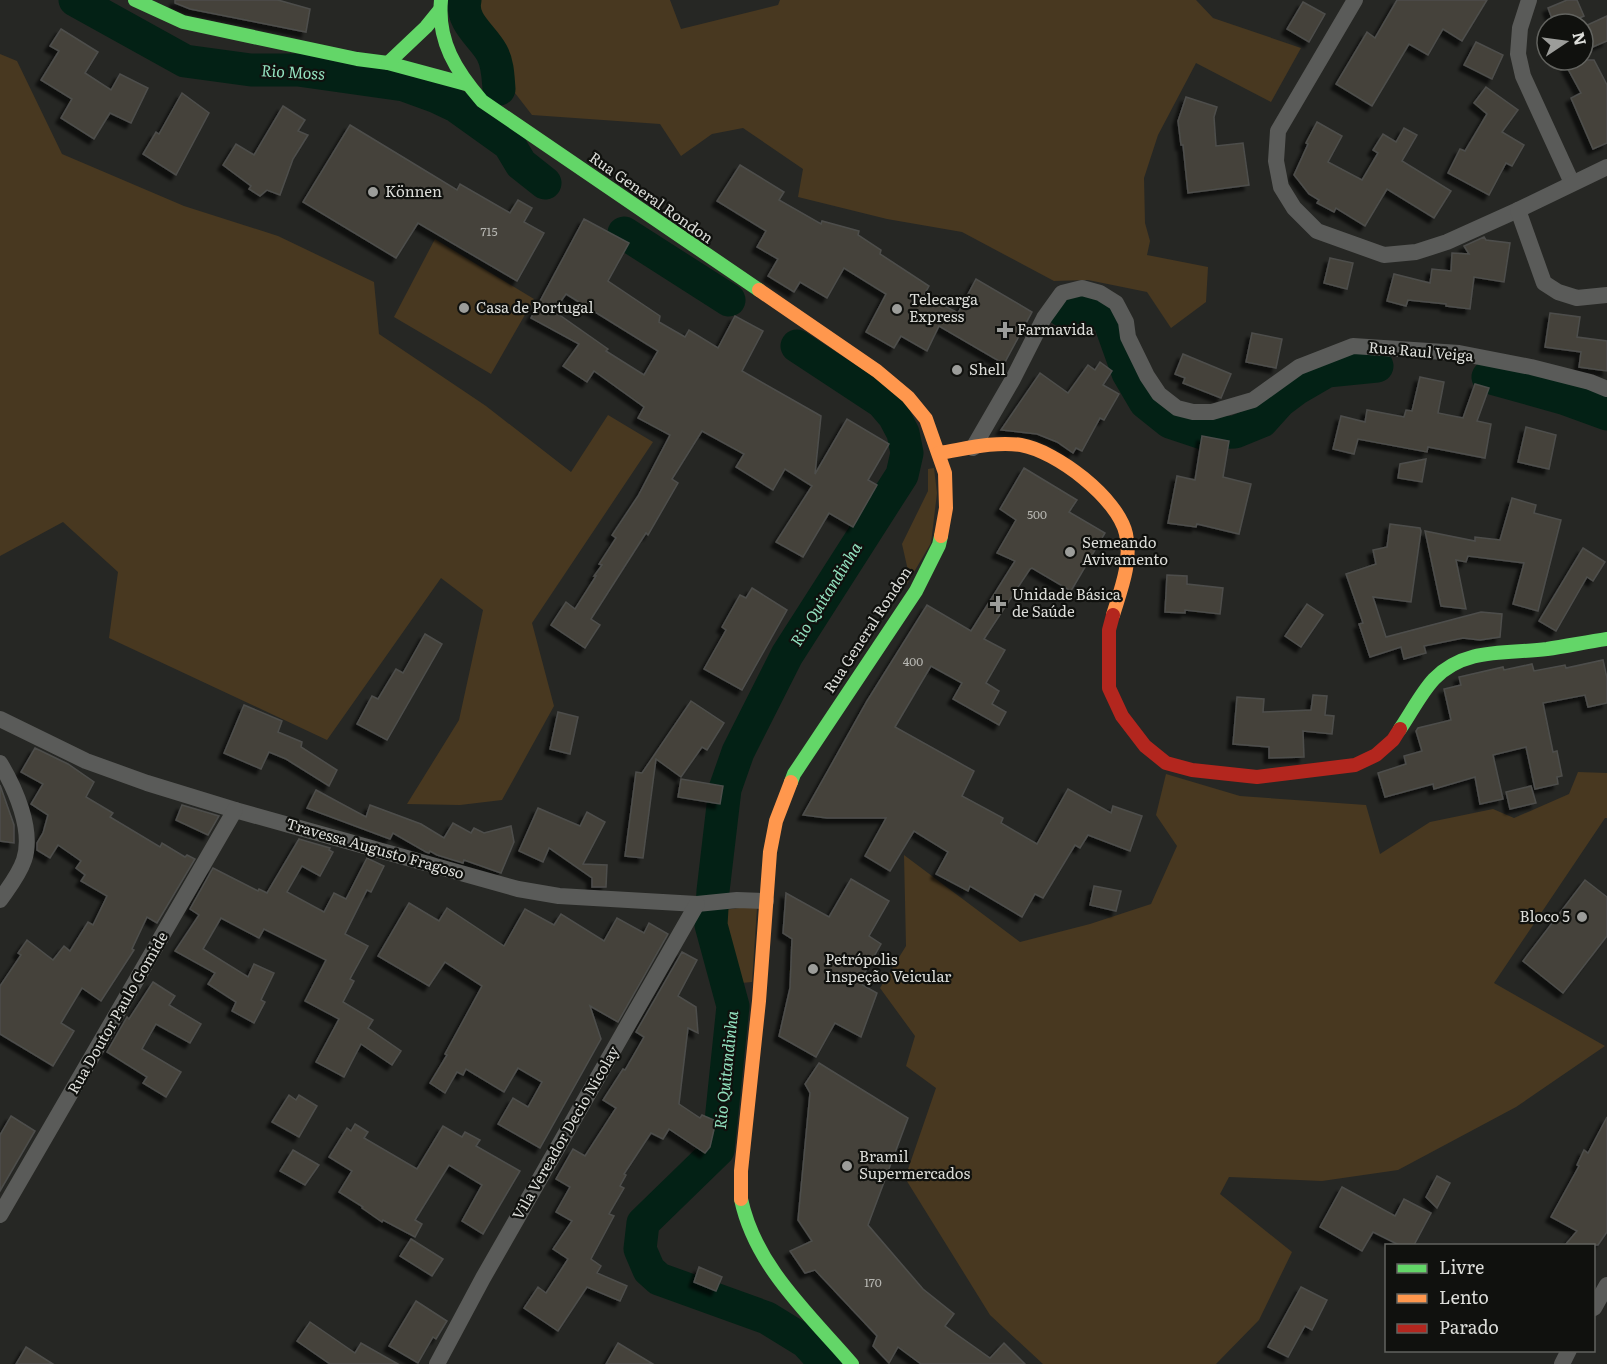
<svg xmlns="http://www.w3.org/2000/svg" width="1607" height="1364" font-family="Literata,serif">
  <style>
    .green { fill: #483820 }
    .lines { fill: none; stroke-linecap: round; stroke-linejoin: round }
    .river { stroke: #032115; stroke-width: 33 }
    .building { fill: #44433a; stroke: #4e4e4c; stroke-width: 1.5; fill-rule: evenodd; filter: url(#shadow) }
    .street { stroke: #5a5b59; stroke-width: 16 }
    .fast { stroke: #63d668; stroke-width: 14 }
    .slow { stroke: #ff974d; stroke-width: 14 }
    .jam { stroke: #b3261e; stroke-width: 14 }
    .poi-dot { fill: #9c9d9a; stroke: #10110e; stroke-width: 2 }
    .labels { text-anchor: middle; stroke-width: 4.5; stroke-linejoin: round; paint-order: stroke }
    .number-label { font-size: 12px; fill: #b6b6b1 }
    .poi-label { font-size: 15px; fill: #dcddd9; stroke: #10110e; text-anchor: start }
    .street-label { font-size: 15px; fill: #dcddd9; stroke: #10110e }
    .water-label { font-size: 16px; font-style: italic; fill: #93e2bf; stroke: #10110e }
  </style>
  <defs>
    <filter id="shadow"><feDropShadow dx="-5" dy="5" stdDeviation="1.5" flood-color="#0009"/></filter>
  </defs>
  <rect width="100%" height="100%" fill="#262724"/>
  <g class="green">
    <polygon points="479,0 670,0 681,29 778,5 780,0 1196,0 1213,18 1301,48 1271,102 1196,63 1158,135 1144,178 1145,223 1150,241 1147,255 1208,267 1206,302 1171,328 1147,292 1088,280 1054,281 962,232 887,219 798,197 803,169 743,128 712,134 681,156 660,124 532,115 488,58"/>
    <polygon points="0,54 17,61 62,154 184,206 278,236 374,282 379,334 486,406 571,472 608,415 653,442 532,623 554,706 502,800 460,805 407,804 459,720 483,610 441,578 327,740 109,638 118,572 63,522 0,556"/>
    <polygon points="435,239 534,299 491,374 394,317"/>
    <polygon points="934,468 937,493 931,543 907,584 897,578 909,575 902,544 928,491 928,469"/>
    <polygon points="1578,772 1607,773 1607,818 1605,818 1494,983 1605,1046 1516,1107 1398,1170 1322,1181 1229,1177 1220,1194 1292,1252 1259,1320 1216,1364 1043,1364 990,1315 905,1178 936,1088 906,1066 915,1036 880,988 906,946 904,855 1020,942 1090,924 1151,904 1177,846 1156,815 1166,774 1240,796 1366,805 1380,854 1430,822 1493,809 1514,818 1569,794"/>
    <polygon points="739,908 757,908 752,982 741,983 724,929 724,910"/>
  </g>
  <g class="lines">
    <g class="river">
      <polyline points="75,0 185,61 251,70 298,70 404,85 437,97 456,106 509,144 521,164 545,183"/>
      <path d="M 465,0 C 460,22 483,36 492,53 C 498,64 498,77 499,89"/>
      <polyline points="624,233 729,300"/>
      <polyline points="1062,310 1081,307 1097,310 1109,320 1128,373 1145,402 1170,422 1203,433 1235,432 1262,421 1280,401 1296,389 1327,371 1377,366"/>
      <polyline points="797,346 882,402 894,416 903,433 907,453 902,475 787,655 738,752 725,789 713,891 711,925 733,1006 718,1150 643,1223 640,1249 649,1270 659,1279 767,1318 806,1342 826,1364"/>
      <polyline points="1488,377 1563,398 1607,414"/>
    </g>
  </g>
  <g class="building">
    <polygon points="175,0 278,0 310,9 306,32 190,9 175,3"/>
    <polygon points="1397,0 1487,0 1462,41 1443,29 1428,55 1409,44 1372,106 1336,84 1367,32 1375,38"/>
    <polygon points="1567,0 1577,0 1584,16 1566,24 1554,24 1548,8"/>
    <polygon points="1303,2 1325,14 1309,42 1287,29"/>
    <polygon points="1607,16 1607,41 1583,51 1583,27"/>
    <polygon points="61,29 98,52 85,73 111,90 120,74 148,88 131,123 110,113 94,139 61,118 72,99 41,80 59,51 50,46"/>
    <polygon points="1476,42 1503,55 1492,79 1464,65"/>
    <polygon points="1563,60 1594,60 1607,85 1607,143 1593,149 1571,98 1581,93"/>
    <polygon points="1486,87 1518,110 1502,132 1524,145 1512,166 1506,163 1489,195 1448,173 1460,149 1465,151 1487,114 1474,103"/>
    <polygon points="182,93 209,113 176,175 143,154 156,132 159,134"/>
    <polygon points="1186,97 1217,107 1214,117 1216,146 1243,143 1249,185 1188,193 1183,145 1181,145 1178,121"/>
    <polygon points="283,106 305,120 298,131 308,135 293,159 280,195 267,190 260,196 249,189 251,186 223,165 236,144 254,155"/>
    <polygon points="1317,122 1342,136 1328,162 1362,180 1378,153 1373,150 1383,134 1396,142 1404,128 1417,135 1402,161 1451,191 1434,218 1387,189 1365,226 1336,208 1334,212 1317,203 1319,200 1309,194 1294,175 1308,144 1306,143"/>
    <polygon points="350,125 457,190 460,184 510,213 518,200 532,208 524,222 544,233 517,281 418,223 396,258 303,202"/>
    <polygon points="740,165 784,192 779,200 821,224 822,221 859,231 858,235 881,250 880,254 929,286 924,295 958,313 976,279 1032,312 1004,364 939,326 927,351 901,336 894,348 866,332 886,294 844,268 827,298 800,282 794,292 768,276 778,259 757,247 766,231 717,201"/>
    <path d="M 584,219 L 629,243 L 608,281 L 660,316 L 659,322 L 685,337 L 689,330 L 718,348 L 735,316 L 763,331 L 742,371 L 821,416 L 815,474 L 847,419 L 889,444 L 868,480 L 877,485 L 853,527 L 829,513 L 803,557 L 776,542 L 812,486 L 785,469 L 773,490 L 736,467 L 744,454 L 702,431 L 672,479 L 678,483 L 648,535 L 646,533 L 591,619 L 600,625 L 585,648 L 551,625 L 566,602 L 575,609 L 596,576 L 594,576 L 602,565 L 599,564 L 616,538 L 612,535 L 638,496 L 670,435 L 638,418 L 644,407 L 594,371 L 587,382 L 563,366 L 579,344 L 531,318 ZM 566,294 L 658,351 L 644,375 L 606,351 L 608,349 L 554,311 Z"/>
    <polygon points="1484,237 1486,240 1510,243 1504,282 1474,277 1470,309 1446,306 1446,304 1408,300 1406,306 1387,301 1394,274 1430,283 1432,269 1451,271 1452,253 1469,254 1464,246"/>
    <polygon points="1330,258 1353,263 1347,289 1324,283"/>
    <polygon points="1550,313 1580,317 1577,337 1607,341 1607,371 1579,367 1581,352 1545,347"/>
    <polygon points="1252,333 1282,339 1276,368 1246,362"/>
    <polygon points="1183,354 1231,374 1221,398 1183,383 1185,378 1175,374"/>
    <polygon points="1100,362 1112,371 1103,385 1119,394 1104,420 1100,418 1082,451 1076,448 1073,453 1057,442 1037,434 1001,430 1040,373 1068,393 1088,365 1095,370"/>
    <polygon points="1420,377 1444,382 1438,413 1463,418 1475,384 1489,388 1477,421 1491,424 1485,458 1428,447 1427,452 1358,439 1354,454 1333,449 1341,416 1365,422 1367,410 1404,417 1406,410 1412,411"/>
    <polygon points="1526,427 1556,435 1549,469 1518,462"/>
    <polygon points="1202,436 1229,441 1223,477 1251,484 1239,534 1197,524 1196,527 1168,523 1177,476 1195,480"/>
    <polygon points="1426,459 1422,482 1398,478 1400,464"/>
    <polygon points="1024,468 1077,500 1069,512 1105,533 1071,591 1032,568 1030,569 984,639 1005,650 986,683 999,691 992,704 1006,712 999,725 953,699 962,683 931,666 895,727 974,771 962,796 1003,818 1001,823 1037,844 1068,789 1111,813 1113,806 1142,816 1130,851 1088,835 1080,848 1075,845 1043,898 1035,894 1022,917 970,886 968,891 936,874 948,852 914,831 890,871 865,856 886,818 827,818 803,815 867,701 927,605 971,631 1015,561 997,553 1016,520 1000,509"/>
    <polygon points="1512,498 1536,505 1534,513 1561,520 1538,611 1513,604 1524,563 1468,556 1466,562 1456,560 1466,609 1441,606 1425,531 1475,541 1475,537 1500,540"/>
    <polygon points="1390,524 1420,528 1421,531 1411,602 1373,597 1386,637 1481,612 1502,614 1500,637 1480,640 1463,638 1424,646 1426,653 1404,659 1401,647 1370,657 1359,624 1363,623 1346,574 1376,564 1373,550 1387,547"/>
    <polygon points="1583,548 1605,562 1593,581 1587,577 1556,631 1539,621"/>
    <polygon points="1167,575 1187,576 1187,584 1223,588 1220,614 1185,610 1185,613 1165,612"/>
    <polygon points="752,588 787,610 742,690 704,669 726,630 722,627 740,595 746,598"/>
    <polygon points="1307,604 1323,615 1301,647 1285,636"/>
    <polygon points="425,634 442,644 387,740 357,724 372,696 378,699 396,669 403,673"/>
    <polygon points="1603,660 1607,678 1607,703 1588,707 1585,695 1543,703 1553,752 1557,751 1562,776 1557,777 1558,784 1535,789 1526,747 1493,755 1503,799 1480,804 1475,777 1434,789 1433,784 1385,797 1378,773 1406,764 1404,756 1422,751 1416,731 1418,728 1451,720 1444,689 1461,685 1459,677 1503,667 1504,670 1532,664 1534,671 1565,665 1566,668"/>
    <polygon points="1313,695 1327,696 1325,715 1334,716 1332,734 1303,731 1304,757 1269,758 1269,747 1233,744 1237,697 1264,699 1263,712 1311,710"/>
    <polygon points="691,701 724,723 707,750 702,747 681,777 656,759 643,858 625,856 636,772 642,773"/>
    <polygon points="244,705 282,721 278,732 302,742 301,747 337,770 329,786 286,759 269,752 261,769 224,753"/>
    <polygon points="558,712 578,717 570,754 550,749"/>
    <polygon points="35,748 68,764 94,782 86,797 113,813 110,817 160,847 162,843 185,857 187,855 195,859 157,923 147,917 132,949 134,950 101,1001 82,988 61,1023 74,1031 53,1066 0,1034 0,986 21,955 18,953 27,940 53,960 64,946 70,951 88,922 93,925 107,896 81,881 85,875 76,868 81,861 58,845 50,858 37,850 37,843 43,833 48,815 31,804 43,784 21,772"/>
    <polygon points="681,779 723,786 720,804 678,797"/>
    <polygon points="0,785 14,825 14,843 0,841"/>
    <polygon points="1531,786 1536,803 1510,809 1506,792"/>
    <polygon points="316,790 366,817 370,805 421,824 444,838 453,823 471,833 474,828 484,833 511,826 514,842 501,873 464,860 463,863 437,855 430,851 429,853 426,852 393,833 390,839 307,808"/>
    <polygon points="182,805 219,816 208,835 176,820"/>
    <polygon points="538,808 580,826 587,812 605,822 583,864 607,865 606,887 592,887 592,878 549,848 543,862 519,851"/>
    <polygon points="299,839 330,848 329,850 333,852 320,876 302,866 287,892 324,912 334,893 346,899 367,858 384,866 371,892 367,890 345,934 368,946 350,979 354,981 343,1002 373,1020 368,1028 401,1051 392,1065 361,1044 344,1077 316,1062 339,1019 305,1001 326,960 264,929 259,938 221,918 203,949 248,977 254,964 274,973 261,1000 265,1002 254,1023 232,1011 236,1002 208,984 215,973 175,951 199,915 190,909 213,868 258,891 259,889 267,893"/>
    <polygon points="851,879 889,901 869,936 881,944 859,983 877,993 861,1037 835,1023 816,1057 779,1036 790,988 792,939 783,933 786,893 829,917"/>
    <polygon points="1585,880 1607,897 1607,936 1563,993 1523,961"/>
    <polygon points="1094,886 1121,891 1116,911 1090,905"/>
    <polygon points="409,903 439,921 447,908 504,946 525,909 554,925 561,914 604,941 617,918 644,933 649,923 668,934 618,1022 590,1006 601,1039 540,1148 498,1124 513,1098 528,1107 542,1082 518,1068 504,1092 466,1069 463,1075 457,1072 445,1093 430,1083 447,1055 445,1054 482,986 445,962 429,986 378,956"/>
    <polygon points="682,952 697,960 678,996 696,1007 698,1033 688,1028 679,1104 700,1118 702,1115 716,1121 710,1147 705,1153 669,1129 663,1139 651,1133 624,1174 626,1175 620,1186 624,1188 609,1214 614,1216 591,1259 601,1266 597,1273 627,1286 620,1301 587,1287 558,1331 524,1308 538,1287 546,1293 568,1259 553,1249 572,1221 556,1212 570,1187 556,1179 573,1149 585,1156 616,1108 603,1100 623,1069 625,1070 644,1037 636,1032"/>
    <polygon points="153,982 175,996 169,1005 201,1024 190,1043 156,1024 142,1049 181,1072 166,1097 143,1083 147,1077 107,1052 127,1017 129,1019"/>
    <polygon points="819,1063 908,1118 868,1225 923,1289 954,1314 945,1326 990,1358 1004,1343 1025,1364 921,1364 898,1347 889,1363 873,1346 877,1336 815,1270 805,1273 790,1251 812,1241 798,1220 810,1093 805,1084"/>
    <polygon points="289,1095 296,1100 299,1095 317,1106 299,1137 272,1122"/>
    <polygon points="11,1116 35,1131 0,1191 0,1135"/>
    <polygon points="1607,1117 1607,1232 1598,1245 1565,1245 1577,1231 1551,1217 1579,1166 1577,1165 1584,1150 1588,1153"/>
    <polygon points="355,1124 368,1132 364,1138 417,1169 443,1126 462,1137 465,1132 480,1140 476,1146 520,1171 483,1234 462,1221 482,1185 449,1165 415,1220 422,1224 415,1237 383,1220 382,1222 362,1208 363,1207 339,1192 352,1171 329,1157 347,1128 351,1131"/>
    <polygon points="293,1150 319,1165 305,1185 280,1171"/>
    <polygon points="1437,1176 1450,1183 1437,1208 1426,1197"/>
    <polygon points="1342,1187 1395,1216 1404,1199 1431,1213 1414,1245 1399,1245 1373,1232 1362,1251 1320,1227"/>
    <polygon points="411,1239 443,1259 432,1276 400,1256"/>
    <polygon points="699,1267 722,1277 716,1291 694,1282"/>
    <polygon points="1301,1287 1327,1300 1312,1330 1305,1326 1288,1357 1268,1347"/>
    <polygon points="416,1301 447,1321 436,1339 433,1337 418,1363 389,1346"/>
    <polygon points="310,1322 355,1353 361,1343 398,1364 330,1364 297,1341"/>
    <polygon points="618,1343 653,1364 606,1364"/>
    <polygon points="26,1347 53,1364 16,1364"/>
  </g>
  <g class="lines">
    <g class="street">
      <polyline points="1355,0 1278,131 1276,161 1281,187 1294,208 1317,231 1384,255 1416,252 1447,242 1518,210"/>
      <polyline points="1529,0 1520,28 1518,54 1523,76 1572,183"/>
      <polyline points="1607,167 1518,210 1544,283 1558,292 1577,298 1607,295"/>
      <polyline points="973,448 1013,379 1044,318 1062,293 1082,288 1100,293 1116,303 1126,322 1128,337 1147,376 1159,394 1177,408 1193,412 1212,412 1253,400 1299,367 1353,346 1459,353 1531,367 1590,382 1607,389"/>
      <polyline points="0,719 86,761 147,783 235,810 518,889 559,896 697,904 737,900 766,901"/>
      <path d="M 0,763 C 15,788 34,830 24,860 C 19,875 9,887 0,900"/>
      <polyline points="0,1215 235,810"/>
      <polyline points="1594,1308 1607,1285"/>
      <polyline points="437,1364 483,1278 697,904"/>
      <polyline points="1562,1364 1569,1350"/>
    </g>
    <g class="fast">
      <polyline points="135,0 183,22 357,59 388,63 466,84"/>
      <path d="M 441,0 C 437,41 456,71 482,101 L 759,290"/>
      <polyline points="388,63 426,27 439,11"/>
      <path d="M 1400,729 C 1411,713 1421,693 1434,679 C 1465,647 1507,654 1547,649 C 1567,646 1587,642 1607,639"/>
      <polyline points="791,782 794,774 916,591 939,545 941,536"/>
      <path d="M 741,1199 C 755,1266 809,1314 852,1364"/>
    </g>
    <g class="slow">
      <polyline points="759,290 877,371 908,397 926,419 945,473 946,508 941,536"/>
      <path d="M 939,453 C 965,449 994,441 1021,445 C 1056,451 1118,498 1126,534 C 1132,562 1121,589 1113,615"/>
      <polyline points="741,1199 741,1171 759,1001 770,852 776,821 791,782"/>
    </g>
    <polyline class="jam" points="1113,615 1109,630 1109,688 1122,716 1145,746 1166,763 1192,770 1257,777 1355,765 1376,755 1393,740 1400,729"/>
  </g>
  <g class="poi-dot">
    <circle cx="373" cy="192" r="6"/>
    <circle cx="464" cy="308" r="6"/>
    <circle cx="897" cy="309" r="6"/>
    <path d="M1002 321h6v6h6v6h-6v6h-6v-6h-6v-6h6z"/>
    <circle cx="957" cy="370" r="6"/>
    <circle cx="1070" cy="552" r="6"/>
    <path d="M995 595h6v6h6v6h-6v6h-6v-6h-6v-6h6z"/>
    <circle cx="1582" cy="917" r="6"/>
    <circle cx="813" cy="969" r="6"/>
    <circle cx="847" cy="1166" r="6"/>
  </g>
  <g class="labels">
    <g class="number-label">
      <text x="489" y="236">715</text>
      <text x="1037" y="519">500</text>
      <text x="913" y="666">400</text>
      <text x="873" y="1287">170</text>
    </g>
    <g class="poi-label">
      <text x="385" y="197">Können</text>
      <text x="909" y="305">Telecarga<tspan x="909" dy="17">Express</tspan></text>
      <text x="476" y="313">Casa de Portugal</text>
      <text x="1017" y="335">Farmavida</text>
      <text x="969" y="375">Shell</text>
      <text x="1082" y="548">Semeando<tspan x="1082" dy="17">Avivamento</tspan></text>
      <text x="1012" y="600">Unidade Básica<tspan x="1012" dy="17">de Saúde</tspan></text>
      <text x="1570" y="922" text-anchor="end">Bloco 5</text>
      <text x="825" y="965">Petrópolis<tspan x="825" dy="17">Inspeção Veicular</tspan></text>
      <text x="859" y="1162">Bramil<tspan x="859" dy="17">Supermercados</tspan></text>
    </g>
    <g class="street-label">
      <text transform="translate(651 198) rotate(35)" y="5">Rua General Rondon</text>
      <text transform="translate(1421 352) rotate(5)" y="5">Rua Raul Veiga</text>
      <text transform="translate(868 630) rotate(-57)" y="5">Rua General Rondon</text>
      <text transform="translate(375 849) rotate(16)" y="5">Travessa Augusto Fragoso</text>
      <text transform="translate(118 1013) rotate(-60)" y="5">Rua Doutor Paulo Gomide</text>
      <text transform="translate(566 1133) rotate(-60)" y="5">Vila Vereador Decio Nicolay</text>
    </g>
    <g class="water-label">
      <text transform="translate(293 72) rotate(3)" y="6">Rio Moss</text>
      <text transform="translate(826 594) rotate(-58)" y="6">Rio Quitandinha</text>
      <text transform="translate(726 1070) rotate(-84)" y="6">Rio Quitandinha</text>
    </g>
  </g>
  <rect x="1385" y="1244" width="210" height="108" fill="#10110e" stroke="#62635f" stroke-width="1.5"/>
  <rect x="1397" y="1264" width="30" height="9" fill="#63d668" stroke="#62635f" stroke-width="1.5"/>
  <text x="1439" y="1274" font-size="18" fill="#dcddd9">Livre</text>
  <rect x="1397" y="1294" width="30" height="9" fill="#ff974d" stroke="#62635f" stroke-width="1.5"/>
  <text x="1439" y="1304" font-size="18" fill="#dcddd9">Lento</text>
  <rect x="1397" y="1324" width="30" height="9" fill="#b3261e" stroke="#62635f" stroke-width="1.5"/>
  <text x="1439" y="1334" font-size="18" fill="#dcddd9">Parado</text>
  <g transform="translate(1565 42) rotate(77)"><circle r="28" fill="#10110e" stroke="#62635f" stroke-width="1.5"/>
  <path d="M0-4.5L10 22L0 15L-10 22Z" fill="#9c9d9a"/>
  <text y="-9" font-size="16" font-weight="bold" text-anchor="middle" fill="#dcddd9">N</text>
  </g>
</svg>
